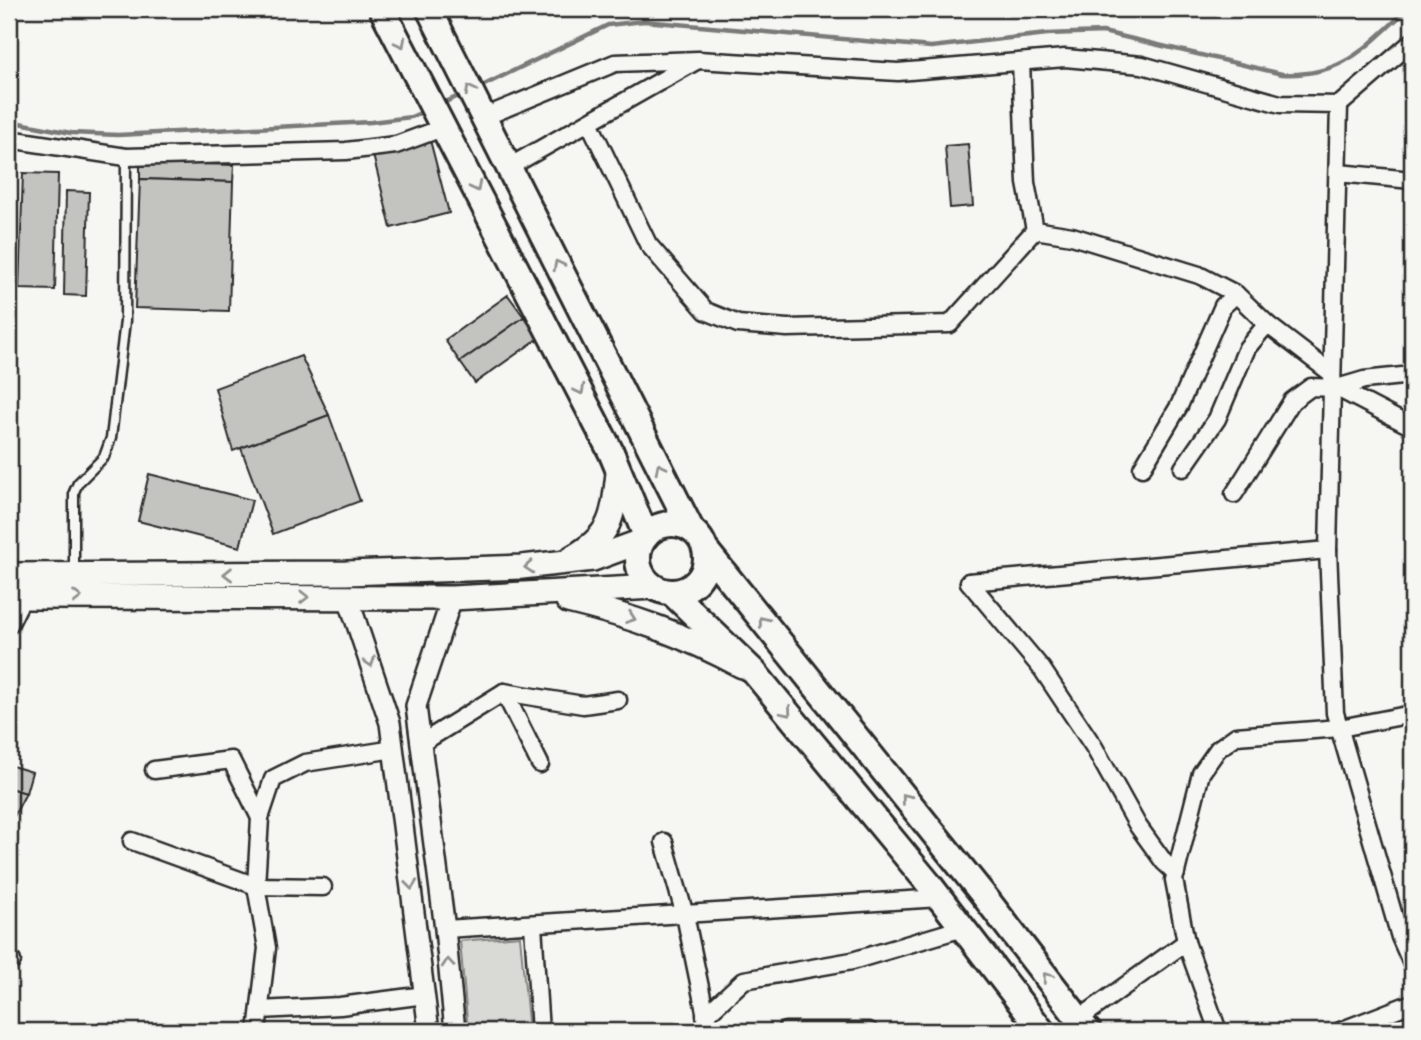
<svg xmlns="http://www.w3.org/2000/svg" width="1421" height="1040" font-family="Caveat,sans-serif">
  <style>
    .green { fill: #d9d9d5; stroke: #828280; stroke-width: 2 }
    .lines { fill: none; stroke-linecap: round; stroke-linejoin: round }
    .stream { stroke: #7a7a78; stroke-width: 4.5 }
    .building { fill: #c3c3c0; stroke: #2b2b2b; stroke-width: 2 }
    .service-casing { stroke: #2b2b2b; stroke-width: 13 }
    .minor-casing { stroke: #2b2b2b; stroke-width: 21 }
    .tertiary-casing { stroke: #2b2b2b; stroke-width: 24 }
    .secondary-casing { stroke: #2b2b2b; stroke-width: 28 }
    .primary-casing { stroke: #2b2b2b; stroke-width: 30 }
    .service { stroke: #f6f6f2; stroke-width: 8 }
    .minor { stroke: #f6f6f2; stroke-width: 16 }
    .tertiary { stroke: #f6f6f2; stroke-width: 19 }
    .secondary { stroke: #f6f6f2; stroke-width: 23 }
    .primary { stroke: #f6f6f2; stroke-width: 24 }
    .oneway { stroke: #90908e }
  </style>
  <rect width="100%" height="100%" fill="#f6f6f2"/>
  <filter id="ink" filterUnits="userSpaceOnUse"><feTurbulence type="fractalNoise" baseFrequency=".0143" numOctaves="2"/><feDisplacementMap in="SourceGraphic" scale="14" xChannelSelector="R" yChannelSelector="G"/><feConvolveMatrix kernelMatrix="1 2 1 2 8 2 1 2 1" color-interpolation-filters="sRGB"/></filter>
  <g filter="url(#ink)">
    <polygon class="green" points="520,936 529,1031 468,1031 460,941"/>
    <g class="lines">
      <g class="stream">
        <path d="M 478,88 L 608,25 L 644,21 L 931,47 L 1047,34 L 1103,32 L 1282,74 C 1344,77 1365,47 1408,9"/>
        <polyline points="439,105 463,94"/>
        <polyline points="9,121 71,133 118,135 371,122 411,117 425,111"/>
      </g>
    </g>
    <g class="building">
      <polygon points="430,140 449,213 391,228 373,155"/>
      <polygon points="968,144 973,206 950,208 945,146"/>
      <polygon points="140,162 234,165 233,182 140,179"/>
      <polygon points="23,173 58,174 55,290 19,289"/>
      <polygon points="140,179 233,182 229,311 135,308"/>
      <polygon points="66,191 89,192 86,296 64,295"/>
      <polygon points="9,215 11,291 9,291"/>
      <polygon points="508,295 524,317 460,362 445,340"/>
      <polygon points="524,317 539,338 475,383 460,362"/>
      <polygon points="301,356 329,415 233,451 215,388"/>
      <polygon points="329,415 360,501 273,534 241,448"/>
      <polygon points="149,474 252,500 240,547 138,521"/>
      <polygon points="9,765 32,772 26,793 9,788"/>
      <polygon points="9,788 26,793 14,816 9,814"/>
    </g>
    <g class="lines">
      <defs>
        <polyline id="service" points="74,572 74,492 78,483 104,457 111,438 125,321 126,157"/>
        <g id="minor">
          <polyline points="1021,62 1026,183 1035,230 1072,236 1199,275 1236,294 1267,324 1331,373"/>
          <polyline points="1339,105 1328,550 1335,713 1400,937 1412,964"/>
          <polyline points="484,117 615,63 698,60 898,72 1065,58 1142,65 1280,104 1339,105 1412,42"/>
          <polyline points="589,122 648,244 706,311 738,324 787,328 950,324 1035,230"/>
          <polyline points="9,139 126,157 346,151 396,145 445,127"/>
          <polyline points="509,167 696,61"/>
          <polyline points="1338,173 1412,180"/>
          <polyline points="1337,388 1364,380 1412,375"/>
          <polyline points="1142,468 1179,406 1223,306 1236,294"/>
          <polyline points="1183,468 1217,419 1247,348 1267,324"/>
          <polyline points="1234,494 1292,401 1311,387 1337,388 1412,427"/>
          <polyline points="969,582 1328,550"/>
          <polyline points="969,582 1042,669 1094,747 1138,826 1164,862 1176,873"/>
          <polyline points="9,625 23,597"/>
          <polyline points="504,692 540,764"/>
          <polyline points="420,744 504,692 583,705 618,700"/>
          <polyline points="154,770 231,760 260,818"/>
          <polyline points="132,841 256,886 323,887"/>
          <polyline points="664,842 685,915 709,1031"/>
          <polyline points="533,925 540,1031"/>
          <polyline points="445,929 940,898"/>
          <polyline points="9,960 12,961"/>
          <polyline points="260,1010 340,1006 425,995"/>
          <polyline points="705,1016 744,980 852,961 963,928"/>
          <polyline points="1079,1019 1186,942"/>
          <polyline points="257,1031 267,948 256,886 260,818 273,779 305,763 394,749"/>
          <polyline points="785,1031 869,1031"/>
          <polyline points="1218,1031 1186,942 1174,880 1201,773 1218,749 1236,736 1340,728 1412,714"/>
          <polyline points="1340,1031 1412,1003"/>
        </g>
        <g id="tertiary">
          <polyline points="348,598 390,723 429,1031"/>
          <polyline points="452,598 416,706 445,929 455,1031"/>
        </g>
        <g id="secondary">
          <path d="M 573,557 C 613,534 613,516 618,473"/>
          <polyline points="9,575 346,573 522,567 593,559 642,541"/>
          <polyline points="9,597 452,598 654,587"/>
          <path d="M 568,601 C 631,616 685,635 742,666"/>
        </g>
        <g id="primary">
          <polyline points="382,9 611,452 646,536"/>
          <polyline points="429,9 691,529"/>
          <circle cx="672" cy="558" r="34"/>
          <polyline points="705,549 981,892 1088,1031"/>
          <polyline points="672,593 754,672 929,884 1042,1031"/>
        </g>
      </defs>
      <use href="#service" class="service-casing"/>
      <use href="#minor" class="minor-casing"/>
      <use href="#tertiary" class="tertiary-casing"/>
      <use href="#secondary" class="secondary-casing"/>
      <use href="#primary" class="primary-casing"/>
      <use href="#service" class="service"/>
      <use href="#minor" class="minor"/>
      <use href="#tertiary" class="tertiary"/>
      <use href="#secondary" class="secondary"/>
      <use href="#primary" class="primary"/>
    </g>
    <defs><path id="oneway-chevron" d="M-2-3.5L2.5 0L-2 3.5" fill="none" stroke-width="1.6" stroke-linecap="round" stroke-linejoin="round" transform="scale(1.75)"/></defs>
    <g class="oneway">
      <use href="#oneway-chevron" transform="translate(401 43) rotate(62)"/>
      <use href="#oneway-chevron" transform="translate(470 90) rotate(-117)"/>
      <use href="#oneway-chevron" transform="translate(476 187) rotate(63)"/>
      <use href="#oneway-chevron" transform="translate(558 265) rotate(-117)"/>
      <use href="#oneway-chevron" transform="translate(580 390) rotate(63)"/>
      <use href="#oneway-chevron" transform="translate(660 468) rotate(-117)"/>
      <use href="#oneway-chevron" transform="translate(529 567) rotate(176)"/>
      <use href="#oneway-chevron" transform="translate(228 574) rotate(179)"/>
      <use href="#oneway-chevron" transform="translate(77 597)"/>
      <use href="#oneway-chevron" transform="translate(304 597)"/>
      <use href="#oneway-chevron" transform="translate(631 618) rotate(19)"/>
      <use href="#oneway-chevron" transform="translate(763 621) rotate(-129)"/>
      <use href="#oneway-chevron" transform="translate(370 662) rotate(71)"/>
      <use href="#oneway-chevron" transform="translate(787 712) rotate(50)"/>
      <use href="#oneway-chevron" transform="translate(906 798) rotate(-129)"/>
      <use href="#oneway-chevron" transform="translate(411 885) rotate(83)"/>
      <use href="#oneway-chevron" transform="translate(448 963) rotate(-95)"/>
      <use href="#oneway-chevron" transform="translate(1047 977) rotate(-128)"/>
    </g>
  </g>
  <rect width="1421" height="1040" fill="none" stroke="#f6f6f2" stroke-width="35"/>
  <rect x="18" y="18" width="1386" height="1005" fill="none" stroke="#2b2b2b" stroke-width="2.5" filter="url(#ink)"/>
</svg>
